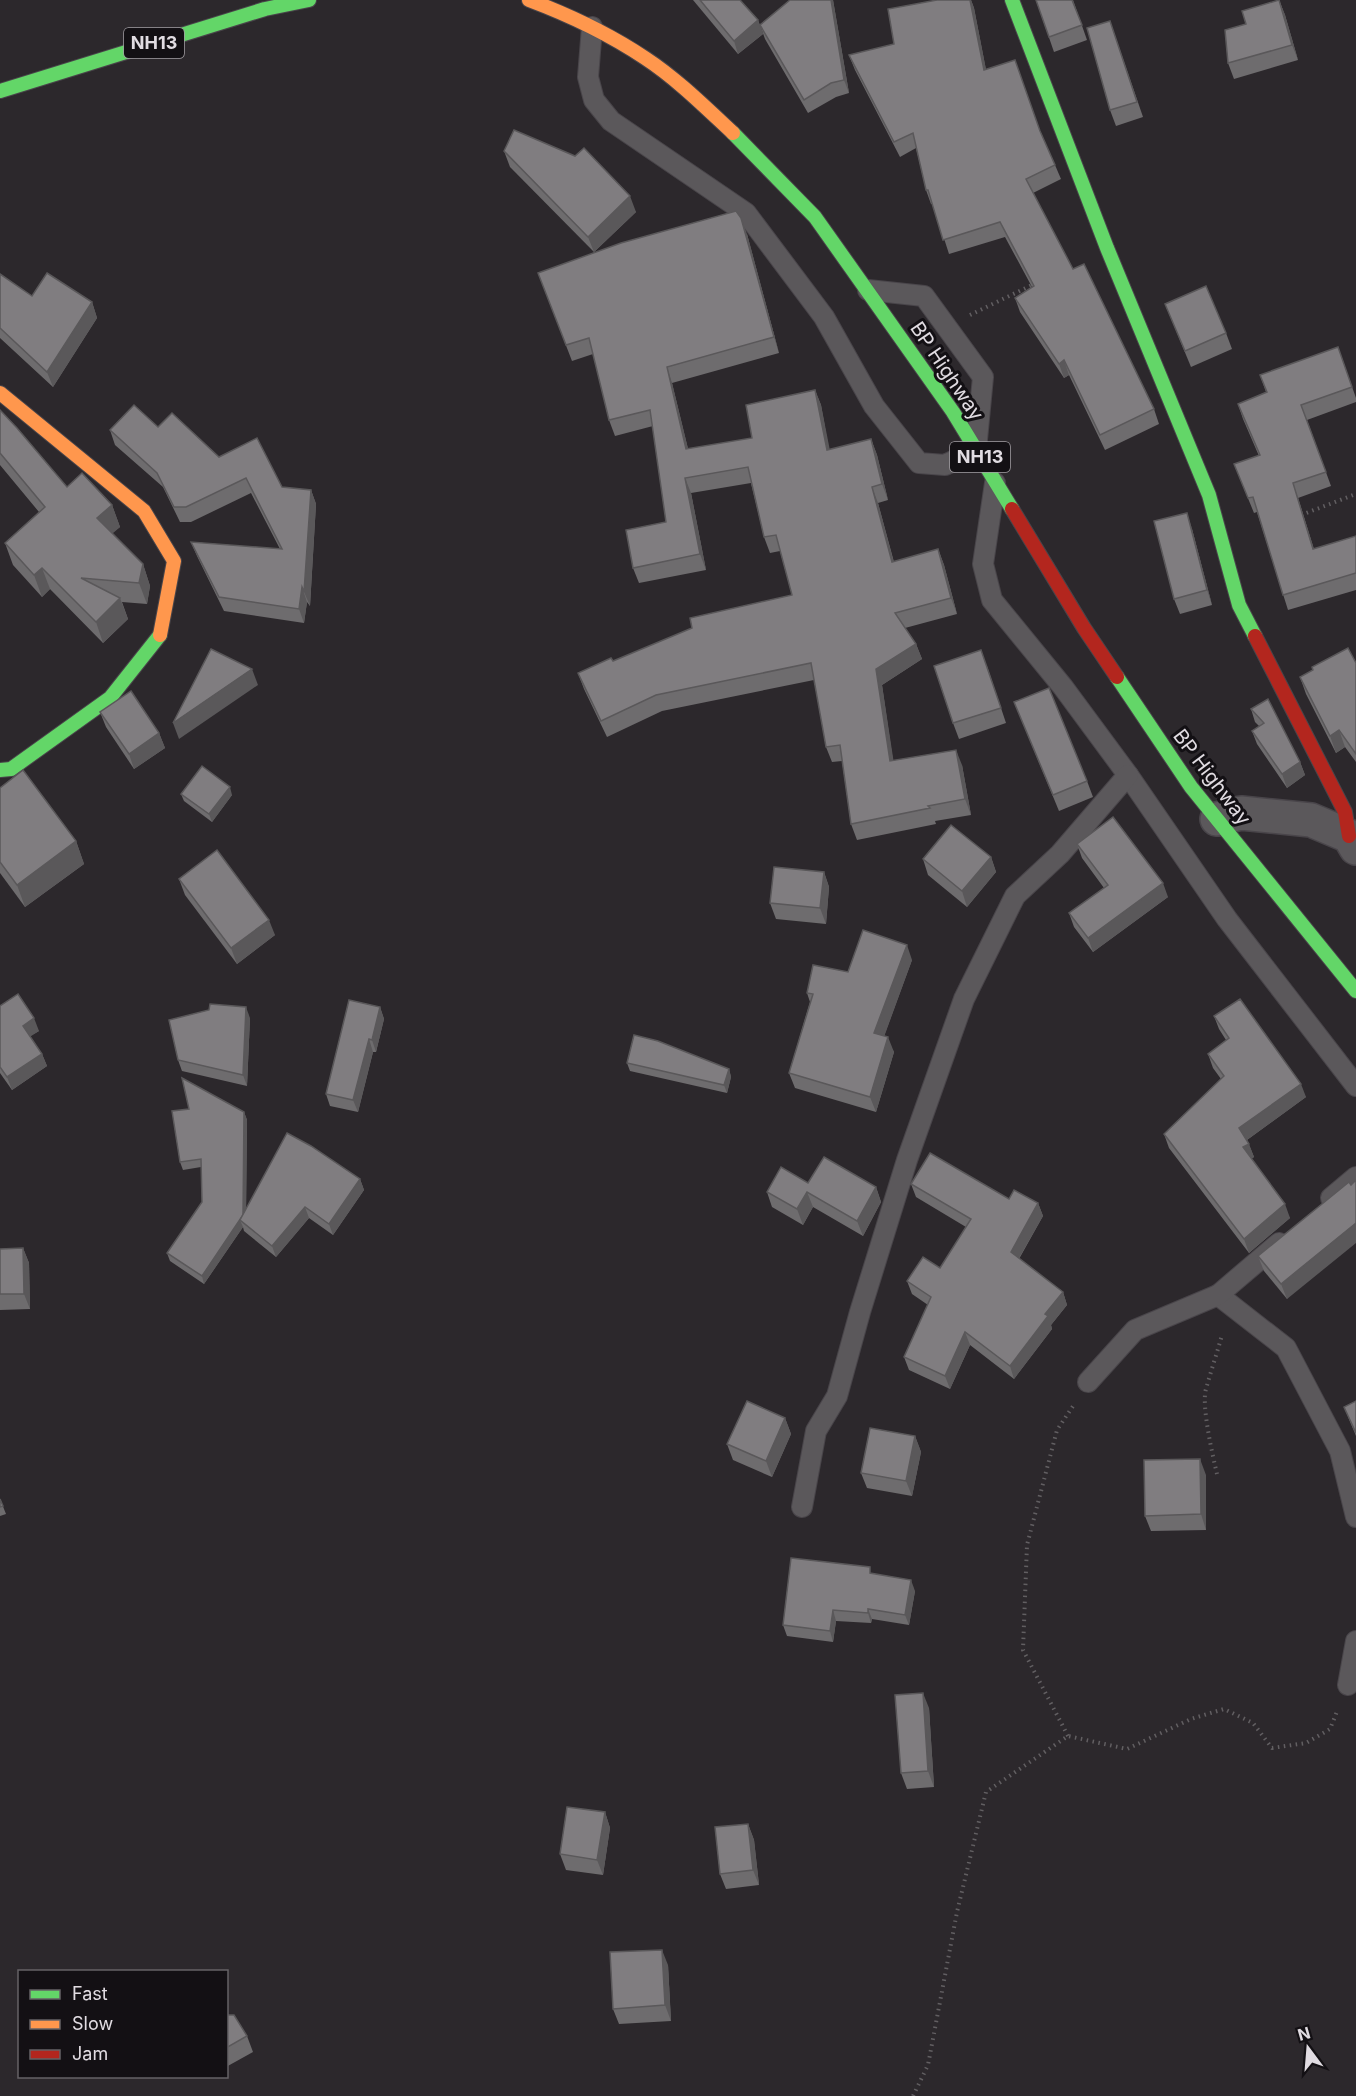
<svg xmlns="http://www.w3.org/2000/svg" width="1356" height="2096" font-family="Inter,sans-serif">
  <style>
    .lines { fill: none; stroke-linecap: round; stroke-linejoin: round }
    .lane-casing { stroke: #49454a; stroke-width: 22 }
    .street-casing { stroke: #49454a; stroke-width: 36 }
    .fast-casing { stroke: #49454a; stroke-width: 16 }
    .slow-casing { stroke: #49454a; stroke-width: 16 }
    .jam-casing { stroke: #49454a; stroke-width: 16 }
    .path { stroke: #625f62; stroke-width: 4; stroke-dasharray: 1.5 4.5; stroke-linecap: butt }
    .lane { stroke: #5b585b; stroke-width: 20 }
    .street { stroke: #5b585b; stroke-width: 33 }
    .fast { stroke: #63d668; stroke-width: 14 }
    .slow { stroke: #ff974d; stroke-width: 14 }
    .jam { stroke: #b3261e; stroke-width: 14 }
    .wall { fill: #6e6c6e }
    .shaded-wall { fill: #5a585a }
    .building { fill: #807d80; stroke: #5a585a; stroke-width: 1.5 }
    .labels { text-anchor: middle; stroke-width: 6; stroke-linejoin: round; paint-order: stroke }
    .shield { fill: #131014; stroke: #a39fa4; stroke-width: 1.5 }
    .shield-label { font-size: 18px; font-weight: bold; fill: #e1dce2 }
    .street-label { font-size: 20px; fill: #e1dce2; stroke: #131014 }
  </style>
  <rect width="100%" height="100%" fill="#2c282c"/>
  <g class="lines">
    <defs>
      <g id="lane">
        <polyline points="592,27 588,77 594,100 611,121 746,213 824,317 874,406 919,463 945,465 976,450 983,377 924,296 868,290"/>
        <polyline points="995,483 983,564 992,600 1063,687 1128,775 1227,919 1356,1086"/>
        <polyline points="1331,1198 1356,1177"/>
        <polyline points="1218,1295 1286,1348 1340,1451 1356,1517"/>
        <polyline points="1088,1382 1135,1330 1218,1295 1279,1243"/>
        <polyline points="802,1507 816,1431 837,1396 860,1312 907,1160 964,999 1015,896 1060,854 1128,775"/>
        <polyline points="1348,1685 1356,1641"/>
      </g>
      <polyline id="street" points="1217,819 1241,813 1311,820 1349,836 1356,848"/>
      <g id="fast">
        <polyline points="1012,0 1107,248 1209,495 1239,605 1255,636"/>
        <polyline points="0,91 265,9 309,0"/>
        <polyline points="733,133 815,217 953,412 1012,509"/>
        <polyline points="1117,677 1191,787 1356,991"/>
        <polyline points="0,770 11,769 110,698 160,635"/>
      </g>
      <g id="slow">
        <path d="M 529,0 C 569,15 609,34 645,58 C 677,79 705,107 733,133"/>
        <polyline points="0,393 144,511 174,561 160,635"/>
      </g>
      <g id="jam">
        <polyline points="1012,509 1084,628 1117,677"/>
        <polyline points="1255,636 1345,812 1349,836"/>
      </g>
    </defs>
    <use href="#lane" class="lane-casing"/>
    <use href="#street" class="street-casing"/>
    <use href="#fast" class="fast-casing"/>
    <use href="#slow" class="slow-casing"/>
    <use href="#jam" class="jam-casing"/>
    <g class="path">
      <polyline points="970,315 1034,284"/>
      <polyline points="1301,515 1356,494"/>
      <path d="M 1217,1474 C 1213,1457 1201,1405 1206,1389 C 1211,1371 1217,1353 1222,1335"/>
      <polyline points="1068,1736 1023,1650 1027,1545 1057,1430 1073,1406"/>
      <polyline points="913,2096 928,2065 957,1912 986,1792 1068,1736 1127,1749 1191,1719 1224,1709 1253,1723 1272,1748 1306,1743 1330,1729 1338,1709"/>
    </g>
    <use href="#lane" class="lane"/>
    <use href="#street" class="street"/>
    <use href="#fast" class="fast"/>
    <use href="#slow" class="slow"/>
    <use href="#jam" class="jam"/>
  </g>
  <g class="wall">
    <polygon points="693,0 740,0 758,20 763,34 738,54"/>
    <polygon points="833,0 849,93 836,97 808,113 765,39 760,25"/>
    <polygon points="937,0 971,0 974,8 986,70 1041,133 1055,165 1061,179 1033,193 1073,269 1154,409 1159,424 1105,450 1069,375 1064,378 1020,312 1015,298 1032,287 1005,237 949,254 933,204 931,204 926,190 916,148 900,157 855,70 849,55 894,44"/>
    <polygon points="1036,0 1073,0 1087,40 1054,52"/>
    <polygon points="1279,0 1285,15 1298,60 1234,79 1228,63 1246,24"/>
    <polygon points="1110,21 1143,117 1116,126 1110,110"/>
    <polygon points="504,151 575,156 636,212 594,252 510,167"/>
    <polygon points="747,234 779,353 672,383 688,449 752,438 815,390 821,405 829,450 871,439 877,455 888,500 878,503 894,562 938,549 944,565 957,614 905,628 916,644 922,659 882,685 893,761 962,765 971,815 935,821 936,824 857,840 851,824 842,761 832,762 826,747 814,680 662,711 607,737 584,689 578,673 613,661 792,595 780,551 770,553 764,537 751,483 691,493 706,570 639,583 633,568 666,522 653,426 615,436 609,420 593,354 572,361 538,273"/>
    <polygon points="0,274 32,296 92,302 97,318 53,387 0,338"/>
    <polygon points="1165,304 1226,333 1232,349 1191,367"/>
    <polygon points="1338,347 1356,398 1356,402 1307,420 1331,486 1298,498 1314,549 1356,536 1356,590 1288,610 1257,512 1254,513 1234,464 1259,456 1243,419 1238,404 1266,392 1260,375"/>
    <polygon points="0,410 67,487 112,505 120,527 112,533 143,564 150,586 147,604 122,602 128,619 103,643 50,589 42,597 13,565 5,543 39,512 0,465"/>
    <polygon points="158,427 282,487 311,490 316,504 310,606 307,602 304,623 224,611 197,556 191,542 280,549 251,493 191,522 180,522 163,487 115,445 110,430"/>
    <polygon points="1192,529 1212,605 1180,614 1174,599"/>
    <polygon points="1356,663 1356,762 1345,747 1336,753 1306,694 1300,677"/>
    <polygon points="987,666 1006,723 959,739 953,723"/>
    <polygon points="1014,702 1087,781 1093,797 1059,811"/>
    <polygon points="1251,709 1300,762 1305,775 1287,788 1257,744 1252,731 1259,726 1255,722"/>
    <polygon points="100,712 159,733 165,748 134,769 106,727"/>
    <polygon points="0,788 76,841 84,864 25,907 0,873"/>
    <polygon points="181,794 232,795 212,822 184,801"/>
    <polygon points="1077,844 1168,897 1093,952 1074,927 1069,913 1104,888 1082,858"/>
    <polygon points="991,857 996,872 967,907 928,875 923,859"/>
    <polygon points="824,872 829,887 826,924 776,919 770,903"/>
    <polygon points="179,879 275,935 237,964 185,895"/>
    <polygon points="912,960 884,1036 894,1052 876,1112 795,1088 789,1073 810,1002 807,993 848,972"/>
    <polygon points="0,1006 39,1031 30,1036 42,1054 47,1066 12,1090 0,1073"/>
    <polygon points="380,1007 384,1019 376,1052 373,1052 358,1112 330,1106 326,1094"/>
    <polygon points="1214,1016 1306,1097 1247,1140 1254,1157 1251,1159 1290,1218 1249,1253 1169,1148 1164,1134 1221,1079 1213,1068 1208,1054 1226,1040 1219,1029"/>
    <polygon points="250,1018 247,1086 182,1071 178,1060"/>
    <polygon points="627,1063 729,1069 731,1077 727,1093 630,1071"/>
    <polygon points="244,1112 247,1120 246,1209 360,1179 364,1190 333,1235 309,1218 276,1257 244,1231 243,1227 204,1284 170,1261 167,1253 202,1202 201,1167 183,1170 180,1162"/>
    <polygon points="911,1184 1038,1203 1043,1216 1019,1259 1063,1292 1067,1305 1051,1325 1052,1329 1014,1379 970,1345 950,1389 909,1370 904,1357 928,1305 912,1294 907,1281 940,1268 966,1227 916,1197"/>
    <polygon points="1351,1185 1287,1299 1264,1271 1258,1256"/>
    <polygon points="876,1187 881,1202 863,1236 813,1207 803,1225 772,1207 767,1192"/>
    <polygon points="23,1248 29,1263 30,1309 0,1310 0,1249"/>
    <polygon points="1356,1401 1356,1436 1344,1407"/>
    <polygon points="785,1418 791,1434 772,1477 733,1460 727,1444"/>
    <polygon points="915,1436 921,1452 912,1496 867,1488 861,1473"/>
    <polygon points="1206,1475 1206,1530 1151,1531 1145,1516"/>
    <polygon points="0,1499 6,1514 0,1516"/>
    <polygon points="873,1574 915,1591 909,1625 872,1619 871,1623 836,1621 833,1642 787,1636 783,1625"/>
    <polygon points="929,1708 934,1787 907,1789 901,1773"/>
    <polygon points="605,1812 610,1828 603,1875 566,1870 560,1854"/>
    <polygon points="748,1824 754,1840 759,1885 726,1889 720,1874"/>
    <polygon points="668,1965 671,2021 619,2024 613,2009"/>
    <polygon points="226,2015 247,2036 253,2052 226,2067"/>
  </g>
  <g class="shaded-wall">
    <polygon points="831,0 833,0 849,93 844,80"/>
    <polygon points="970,0 971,0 974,8 989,85 984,70"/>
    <polygon points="1279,0 1285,15 1298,60 1292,45"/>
    <polygon points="758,20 763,34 738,54 734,41"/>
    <polygon points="630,196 636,212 594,252 588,237"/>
    <polygon points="741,218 747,234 779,353 774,337"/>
    <polygon points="92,302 97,318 53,387 47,372"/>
    <polygon points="1064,360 1069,375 1064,378 1059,364"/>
    <polygon points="667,367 672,383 692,465 686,449"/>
    <polygon points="815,390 821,405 833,466 827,450"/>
    <polygon points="871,439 877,455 888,500 882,484"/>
    <polygon points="685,478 691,493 706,570 700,554"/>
    <polygon points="1293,483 1298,498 1318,564 1313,549"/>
    <polygon points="872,487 878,503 898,578 892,562"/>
    <polygon points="311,490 316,504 310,606 304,592"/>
    <polygon points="112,505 120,527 105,540 97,518"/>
    <polygon points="1187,513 1192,529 1212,605 1207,590"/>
    <polygon points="938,549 944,565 957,614 951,598"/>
    <polygon points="143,564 150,586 147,604 139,583"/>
    <polygon points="42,568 50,589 42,597 34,575"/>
    <polygon points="302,587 307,602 304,623 299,609"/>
    <polygon points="120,598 128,619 103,643 96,622"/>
    <polygon points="916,644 922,659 882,685 896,777 890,761 876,669"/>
    <polygon points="252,669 258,685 179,739 173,723"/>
    <polygon points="1339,730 1345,747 1336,753 1330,736"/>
    <polygon points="159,733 165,748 134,769 129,754"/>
    <polygon points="956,750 962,765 971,815 965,799"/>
    <polygon points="1300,762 1305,775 1287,788 1282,774"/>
    <polygon points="230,787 232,795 212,822 209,814"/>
    <polygon points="76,841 84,864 25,907 17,885"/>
    <polygon points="991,857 996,872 967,907 962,891"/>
    <polygon points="824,872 829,887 826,924 820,908"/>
    <polygon points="1163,883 1168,897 1093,952 1088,938"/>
    <polygon points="269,920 275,935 237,964 231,948"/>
    <polygon points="907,945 912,960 880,1048 874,1033"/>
    <polygon points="246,1007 250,1018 247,1086 243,1075"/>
    <polygon points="380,1007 384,1019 376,1052 372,1040"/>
    <polygon points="34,1018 39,1031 28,1038 23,1026"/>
    <polygon points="888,1037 894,1052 876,1112 870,1097"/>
    <polygon points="369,1039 373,1052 358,1112 353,1100"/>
    <polygon points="42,1054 47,1066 12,1090 7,1077"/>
    <polygon points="729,1069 731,1077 727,1093 724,1085"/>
    <polygon points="1301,1084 1306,1097 1244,1142 1239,1128"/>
    <polygon points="244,1112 247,1120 246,1223 240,1220 243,1227 204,1284 202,1276"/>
    <polygon points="1249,1144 1254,1157 1248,1161 1243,1147"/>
    <polygon points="360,1179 364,1190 333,1235 329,1224"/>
    <polygon points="876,1187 881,1202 863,1236 857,1221"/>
    <polygon points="807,1192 813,1207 803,1225 797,1209"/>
    <polygon points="1038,1203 1043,1216 1015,1265 1011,1252"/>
    <polygon points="1285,1204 1290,1218 1249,1253 1244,1239"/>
    <polygon points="305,1207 309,1218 276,1257 272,1246"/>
    <polygon points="1356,1223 1356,1243 1287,1299 1281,1284"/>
    <polygon points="23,1248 29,1263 30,1309 24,1294"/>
    <polygon points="1063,1292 1067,1305 1051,1325 1052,1329 1014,1379 1010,1366 1045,1314"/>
    <polygon points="965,1332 970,1345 950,1389 945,1376"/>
    <polygon points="785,1418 791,1434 772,1477 766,1461"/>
    <polygon points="915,1436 921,1452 912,1496 906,1481"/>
    <polygon points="1200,1459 1206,1475 1206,1530 1201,1514"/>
    <polygon points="911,1580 915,1591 909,1625 905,1615"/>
    <polygon points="868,1609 872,1619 871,1623 868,1613"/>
    <polygon points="833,1610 836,1621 833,1642 830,1631"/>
    <polygon points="923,1693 929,1708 934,1787 928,1771"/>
    <polygon points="605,1812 610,1828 603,1875 597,1860"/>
    <polygon points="748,1824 754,1840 759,1885 753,1870"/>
    <polygon points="662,1950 668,1965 671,2021 665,2005"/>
  </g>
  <g class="building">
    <polygon points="700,0 740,0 758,20 734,41"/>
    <polygon points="790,0 831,0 844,80 831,83 804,100 760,25"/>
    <polygon points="937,0 970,0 984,70 1015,60 1040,131 1055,165 1026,179 1073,269 1084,264 1154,409 1100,435 1064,360 1059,364 1015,298 1034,286 1000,222 943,240 928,190 926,190 913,133 894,142 849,55 894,44 888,9"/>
    <polygon points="1036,0 1072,0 1082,25 1049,37"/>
    <polygon points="1279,0 1292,45 1228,63 1225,30 1246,24 1242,11"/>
    <polygon points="1110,21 1137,102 1110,110 1087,28"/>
    <polygon points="514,130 575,156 584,148 630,196 588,237 504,151"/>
    <polygon points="736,211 741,218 774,337 667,367 686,449 752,438 746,405 815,390 827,450 871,439 882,484 872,487 892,562 938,549 951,598 895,613 916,644 876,669 890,761 956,750 965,799 928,806 930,808 851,824 840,745 826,747 811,663 656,695 601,721 578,673 611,658 613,661 692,628 690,618 792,595 776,535 764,537 748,467 685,478 700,554 633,568 626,530 666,522 650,410 609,420 589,338 566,345 538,273 621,243"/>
    <polygon points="47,273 92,302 47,372 0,328 0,274 32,296"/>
    <polygon points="1206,286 1226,333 1185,351 1165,304"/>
    <polygon points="1338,347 1352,387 1301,405 1326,472 1293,483 1313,549 1356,536 1356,573 1283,595 1253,497 1248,498 1234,464 1260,455 1238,404 1267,392 1260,375"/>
    <polygon points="134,405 158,427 172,413 219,457 257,438 282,487 311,490 304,592 302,587 299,609 219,597 191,542 282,549 246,478 186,507 174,507 157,473 110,430"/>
    <polygon points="0,410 17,428 67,487 82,473 112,505 97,518 143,564 139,583 81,578 120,598 96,622 42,568 34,575 5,543 45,507 0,453"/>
    <polygon points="1187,513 1207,590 1174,599 1154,521"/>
    <polygon points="1348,648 1356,663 1356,754 1339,730 1330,736 1300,677 1313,670 1312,667"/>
    <polygon points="211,649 252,669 173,723"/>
    <polygon points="981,650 1001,708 953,723 934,666"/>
    <polygon points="1049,688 1087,781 1053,795 1014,702"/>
    <polygon points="131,691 159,733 129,754 100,712"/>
    <polygon points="1268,699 1300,762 1282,774 1252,731 1264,723 1251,709"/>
    <polygon points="202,766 230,787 209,814 181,794"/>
    <polygon points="23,770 76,841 17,885 0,862 0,788"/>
    <polygon points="1113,817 1163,883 1088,938 1069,913 1108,885 1077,844"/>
    <polygon points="951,825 991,857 962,891 923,859"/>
    <polygon points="217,850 269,920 231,948 179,879"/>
    <polygon points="774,867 824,872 820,908 770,903"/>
    <polygon points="863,930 907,945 874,1033 888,1037 870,1097 789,1073 813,994 807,993 813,965 848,972"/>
    <polygon points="18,994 34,1018 23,1026 42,1054 7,1077 0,1067 0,1006"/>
    <polygon points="1240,999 1301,1084 1239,1128 1249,1144 1243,1147 1285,1204 1244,1239 1164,1134 1224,1076 1208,1054 1229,1038 1214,1016"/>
    <polygon points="349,1000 380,1007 372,1040 369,1039 353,1100 326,1094"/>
    <polygon points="210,1004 246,1007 243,1075 178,1060 169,1020 209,1010"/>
    <polygon points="634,1035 658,1041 729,1069 724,1085 627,1063"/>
    <polygon points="182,1078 244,1112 243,1215 202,1276 167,1253 202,1202 201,1159 180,1162 172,1111 189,1109"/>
    <polygon points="287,1133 311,1146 360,1179 329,1224 305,1207 272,1246 240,1220"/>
    <polygon points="930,1153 1009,1199 1014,1190 1038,1203 1011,1252 1063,1292 1045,1314 1048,1316 1010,1366 965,1332 945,1376 904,1357 931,1297 907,1281 923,1257 940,1268 971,1219 911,1184"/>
    <polygon points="824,1157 876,1187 857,1221 807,1192 797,1209 767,1192 781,1167 808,1183"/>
    <polygon points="1356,1180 1356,1223 1281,1284 1258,1256 1349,1182 1351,1185"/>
    <polygon points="23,1248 24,1294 0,1294 0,1249"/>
    <polygon points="747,1401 785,1418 766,1461 727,1444"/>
    <polygon points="1356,1401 1356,1433 1344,1407"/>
    <polygon points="870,1428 915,1436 906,1481 861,1473"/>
    <polygon points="1200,1459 1201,1514 1145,1516 1144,1460"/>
    <polygon points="0,1499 3,1506 0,1507"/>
    <polygon points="791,1558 870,1567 870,1573 911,1580 905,1615 868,1609 868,1613 833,1610 830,1631 783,1625"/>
    <polygon points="923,1693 928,1771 901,1773 895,1695"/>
    <polygon points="567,1807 605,1812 597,1860 560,1854"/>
    <polygon points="748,1824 753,1870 720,1874 715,1827"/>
    <polygon points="662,1950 665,2005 613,2009 610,1952"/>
    <polygon points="226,2015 234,2015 247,2036 226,2048"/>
  </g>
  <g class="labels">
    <g class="shield">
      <rect x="124" y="28" width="60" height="30" rx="4.5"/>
      <rect x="950" y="442" width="60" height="30" rx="4.5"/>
    </g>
    <g class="shield-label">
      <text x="154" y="49">NH13</text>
      <text x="980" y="463">NH13</text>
    </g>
    <g class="street-label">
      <text transform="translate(947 371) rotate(56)" y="7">BP Highway</text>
      <text transform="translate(1212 777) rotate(53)" y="7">BP Highway</text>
    </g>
  </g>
  <rect x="18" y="1970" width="210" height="108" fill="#131014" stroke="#656266" stroke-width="1.5"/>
  <rect x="30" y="1990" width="30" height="9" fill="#63d668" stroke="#656266" stroke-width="1.5"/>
  <text x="72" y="2000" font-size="18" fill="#e1dce2">Fast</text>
  <rect x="30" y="2020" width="30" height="9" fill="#ff974d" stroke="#656266" stroke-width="1.5"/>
  <text x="72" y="2030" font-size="18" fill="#e1dce2">Slow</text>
  <rect x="30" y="2050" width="30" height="9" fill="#b3261e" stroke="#656266" stroke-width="1.5"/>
  <text x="72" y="2060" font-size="18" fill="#e1dce2">Jam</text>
  <g transform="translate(1308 2048) rotate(344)" stroke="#131014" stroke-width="4.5" paint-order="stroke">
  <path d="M0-4.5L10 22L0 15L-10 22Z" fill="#e1dce2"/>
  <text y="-9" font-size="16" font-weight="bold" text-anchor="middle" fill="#e1dce2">N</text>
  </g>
</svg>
